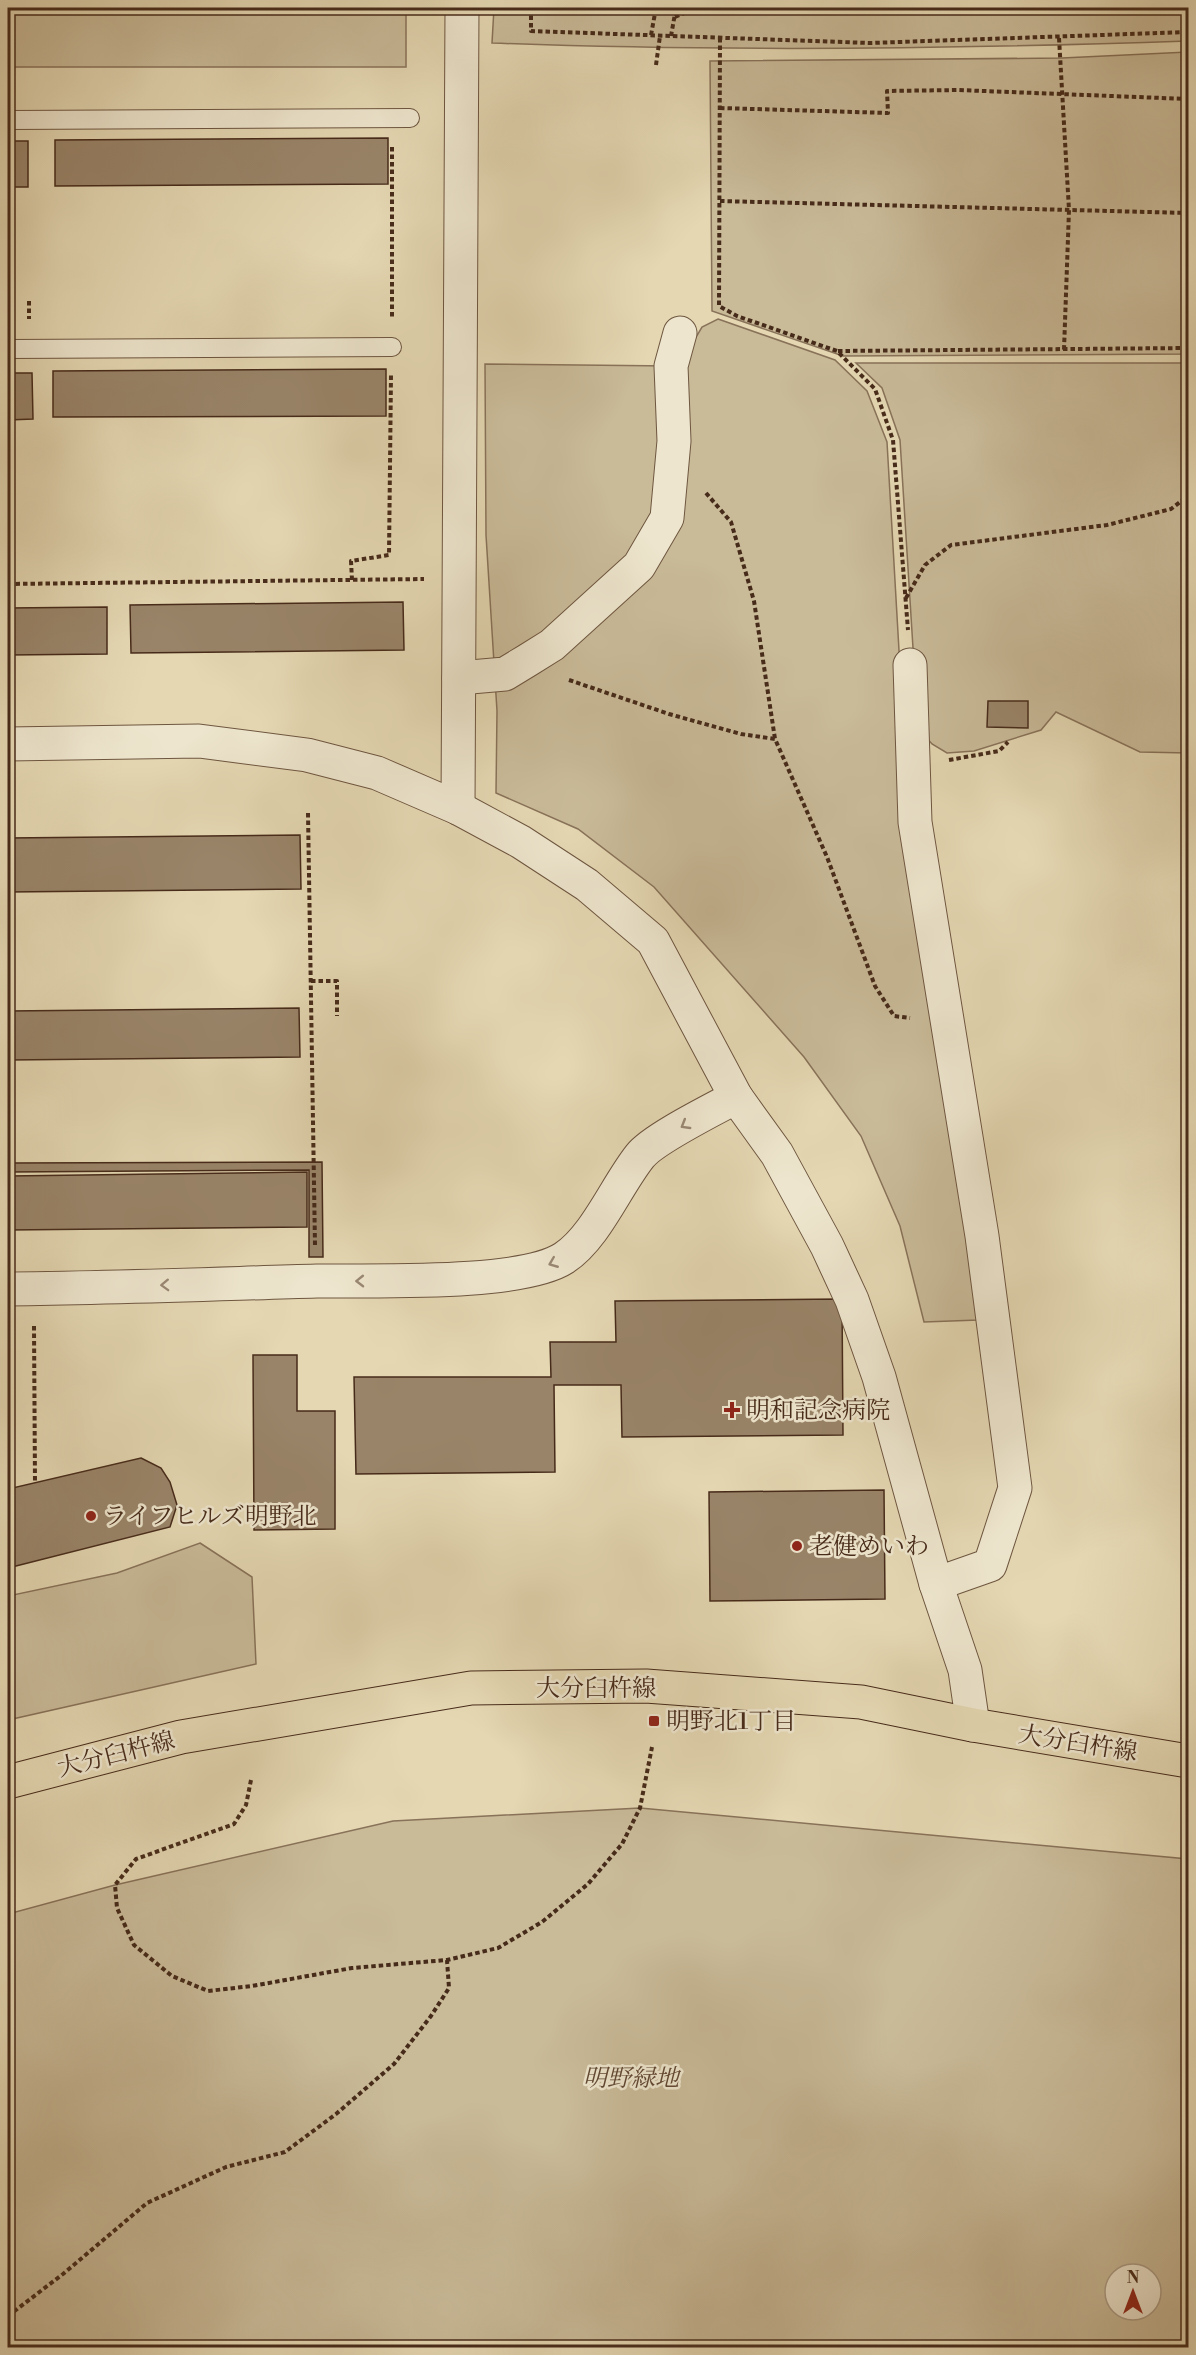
<svg xmlns="http://www.w3.org/2000/svg" width="1196" height="2355" font-family="'Libre Bodoni','Noto Serif JP',serif">
  <style>
    .green { fill: #c9ba98; stroke: #887259; stroke-width: 1.5; fill-rule: evenodd }
    .building { fill: #998469; stroke: #472b1a; stroke-width: 1.5 }
    .lines { fill: none; stroke-linecap: round; stroke-linejoin: round }
    .service-casing { stroke: #6e5640; stroke-width: 20 }
    .minor-casing { stroke: #6e5640; stroke-width: 35 }
    .primary-casing { stroke: #472b1a; stroke-width: 35 }
    .path { stroke: #472b1a; stroke-width: 4; stroke-dasharray: 4.5 3; stroke-linecap: butt }
    .service { stroke: #ede5cd; stroke-width: 18 }
    .minor { stroke: #ede5cd; stroke-width: 33 }
    .primary { stroke: #e4d7b2; stroke-width: 33 }
    .oneway { stroke: #9a8874 }
    .poi-dot { fill: #8f2418; stroke: #ede5cd; stroke-width: 2 }
    .labels { text-anchor: middle; stroke-width: 5; stroke-linejoin: round; paint-order: stroke }
    .poi-label { font-size: 24px; fill: #472b1a; stroke: #ede5cd; text-anchor: start }
    .street-label { font-size: 24px; fill: #472b1a; stroke: #ede5cd }
    .park-label { font-size: 24px; font-style: italic; fill: #614833; stroke: #ede5cd }
  </style>
  <rect width="100%" height="100%" fill="#e4d7b2"/>
  <filter id="stains"><feTurbulence type="fractalNoise" baseFrequency=".00333" numOctaves="4"/><feColorMatrix values="0 0 0 0 .2 0 0 0 0 .09 0 0 0 0 .02 0 0 0 .5 -.17"/></filter>
  <radialGradient id="worn" r=".72"><stop offset=".6" stop-color="#630" stop-opacity="0"/><stop offset="1" stop-color="#630" stop-opacity=".3"/></radialGradient>
  <g class="green">
    <rect x="8" y="8" width="398" height="59"/>
    <path d="M 494,8 L 1188,8 L 1188,41 C 957,49 724,52 492,43 Z"/>
    <polygon points="1188,52 1188,354 843,356 712,311 710,61 1062,58"/>
    <polygon points="718,319 835,360 867,391 887,442 909,824 978,1320 924,1322 900,1226 861,1136 804,1057 654,887 578,829 496,793 497,711 486,535 485,364 671,366 689,349 702,327"/>
    <polygon points="856,363 1188,363 1188,753 1140,752 1056,712 1041,730 974,751 947,753 932,744 918,728 900,440 882,388"/>
    <polygon points="200,1543 252,1577 256,1664 8,1720 8,1596 117,1573"/>
    <path d="M 640,1808 L 1188,1859 L 1188,2347 L 116,2348 L 111,2341 L 51,2347 L 8,2347 L 8,1914 L 115,1885 L 393,1821 ZM 1115,2274 L 1151,2274 L 1151,2310 L 1115,2310 Z"/>
  </g>
  <g class="building">
    <polygon points="388,138 388,184 55,186 55,140"/>
    <rect x="8" y="141" width="20" height="46"/>
    <polygon points="386,369 386,416 53,417 53,371"/>
    <polygon points="8,373 32,373 33,419 8,420"/>
    <polygon points="403,602 404,650 131,653 130,605"/>
    <polygon points="107,607 107,654 8,655 8,608"/>
    <polygon points="988,701 1028,701 1028,728 987,727"/>
    <polygon points="300,835 301,889 8,892 8,838"/>
    <polygon points="299,1008 300,1057 8,1060 8,1011"/>
    <polygon points="322,1162 323,1257 309,1257 309,1170 9,1172 9,1163"/>
    <polygon points="307,1172 307,1227 8,1230 8,1176"/>
    <polygon points="842,1299 843,1435 622,1437 621,1385 554,1385 555,1472 356,1474 354,1377 551,1377 550,1342 616,1342 615,1301"/>
    <polygon points="253,1355 297,1355 297,1411 335,1411 335,1529 254,1530"/>
    <polygon points="141,1458 161,1468 170,1482 177,1505 170,1527 8,1568 8,1489"/>
    <polygon points="884,1490 885,1599 710,1601 709,1492"/>
  </g>
  <g class="lines">
    <defs>
      <g id="service">
        <polyline points="8,120 410,118"/>
        <polyline points="8,349 392,347"/>
      </g>
      <g id="minor">
        <polyline points="910,665 915,822 982,1236 1015,1488 990,1565 936,1584"/>
        <polyline points="459,678 505,674 528,660 552,645 639,566 667,518 674,441 671,366 680,333"/>
        <polyline points="8,744 199,741 307,755 377,773 458,808 521,842 587,885 653,941 736,1097 777,1154 827,1246 852,1300 879,1377 936,1584 965,1670 973,1725"/>
        <polyline points="458,808 462,8"/>
        <path d="M 8,1289 C 111,1288 214,1284 317,1281 C 372,1280 521,1286 564,1258 C 596,1237 616,1186 640,1156 C 653,1139 714,1109 736,1097"/>
      </g>
      <polyline id="primary" points="8,1782 181,1737 471,1688 646,1686 861,1702 973,1725 1188,1761"/>
    </defs>
    <use href="#service" class="service-casing"/>
    <use href="#minor" class="minor-casing"/>
    <use href="#primary" class="primary-casing"/>
    <g class="path">
      <polyline points="531,8 531,31 870,43 1188,32"/>
      <polyline points="675,17 696,8"/>
      <polyline points="651,35 656,8"/>
      <polyline points="671,36 676,8"/>
      <polyline points="720,38 719,306 737,316 837,351 875,389 893,440 908,630"/>
      <polyline points="1059,38 1069,210 1064,350"/>
      <polyline points="656,65 660,36"/>
      <polyline points="720,108 888,113 887,91 958,90 1188,99"/>
      <polyline points="392,147 392,317"/>
      <polyline points="720,201 1188,213"/>
      <polyline points="29,301 29,319"/>
      <polyline points="838,351 1188,348"/>
      <polyline points="706,493 731,522 754,601 775,739"/>
      <polyline points="352,580 351,561 389,555 391,375"/>
      <polyline points="8,584 424,579"/>
      <polyline points="906,598 925,565 951,545 1107,525 1171,509 1188,496"/>
      <polyline points="569,680 669,714 741,734 775,739 827,857 875,986 894,1016 910,1018"/>
      <polyline points="949,760 999,751 1008,742"/>
      <polyline points="308,813 315,1245"/>
      <polyline points="311,981 337,981 337,1016"/>
      <polyline points="34,1326 35,1483"/>
      <polyline points="251,1780 246,1805 234,1824 136,1859 115,1885 117,1908 134,1945 172,1976 208,1991 252,1986 352,1968 447,1960 498,1948 542,1922 588,1884 622,1844 640,1808 652,1747"/>
      <polyline points="8,2316 63,2274 147,2203 226,2167 285,2152 336,2114 394,2064 431,2016 449,1988 447,1960"/>
    </g>
    <use href="#service" class="service"/>
    <use href="#minor" class="minor"/>
    <use href="#primary" class="primary"/>
  </g>
  <defs><path id="oneway-chevron" d="M-2-3.5L2.5 0L-2 3.5" fill="none" stroke-width="1.6" stroke-linecap="round" stroke-linejoin="round" transform="scale(1.5)"/></defs>
  <g class="oneway">
    <use href="#oneway-chevron" transform="translate(685 1125) rotate(149)"/>
    <use href="#oneway-chevron" transform="translate(553 1263) rotate(158)"/>
    <use href="#oneway-chevron" transform="translate(360 1281) rotate(179)"/>
    <use href="#oneway-chevron" transform="translate(165 1285) rotate(178)"/>
  </g>
  <g class="poi-dot">
    <path d="M729 1401h6v6h6v6h-6v6h-6v-6h-6v-6h6z"/>
    <circle cx="91" cy="1516" r="6"/>
    <circle cx="797" cy="1546" r="6"/>
    <rect x="648" y="1715" width="12" height="12" rx="3"/>
  </g>
  <g class="labels">
    <g class="poi-label">
      <text x="746" y="1418">明和記念病院</text>
      <text x="103" y="1524">ライフヒルズ明野北</text>
      <text x="809" y="1554">老健めいわ</text>
      <text x="666" y="1729">明野北1丁目</text>
    </g>
    <g class="street-label">
      <text x="596" y="1696">大分臼杵線</text>
      <text transform="translate(1078 1743) rotate(9)" y="8">大分臼杵線</text>
      <text transform="translate(116 1754) rotate(-14)" y="8">大分臼杵線</text>
    </g>
    <g class="park-label">
      <text x="631" y="2086">明野緑地</text>
    </g>
  </g>
  <rect width="1196" height="2355" fill="none" stroke="#e4d7b2" stroke-width="30"/>
  <rect x="9" y="9" width="1178" height="2337" fill="none" stroke="#472b1a" stroke-width="3"/>
  <rect x="15" y="15" width="1166" height="2325" fill="none" stroke="#472b1a" stroke-width="1.5"/>
  <g transform="translate(1133 2292)"><circle r="28" fill="#ede5cd" stroke="#ab9b85" stroke-width="1.5"/>
  <path d="M0-4.5L10 22L0 15L-10 22Z" fill="#8f2418"/>
  <text y="-9" font-size="16" font-weight="bold" text-anchor="middle" fill="#472b1a">N</text>
  </g>
  <rect width="100%" height="100%" filter="url(#stains)"/>
  <rect width="100%" height="100%" fill="url(#worn)"/>
</svg>
